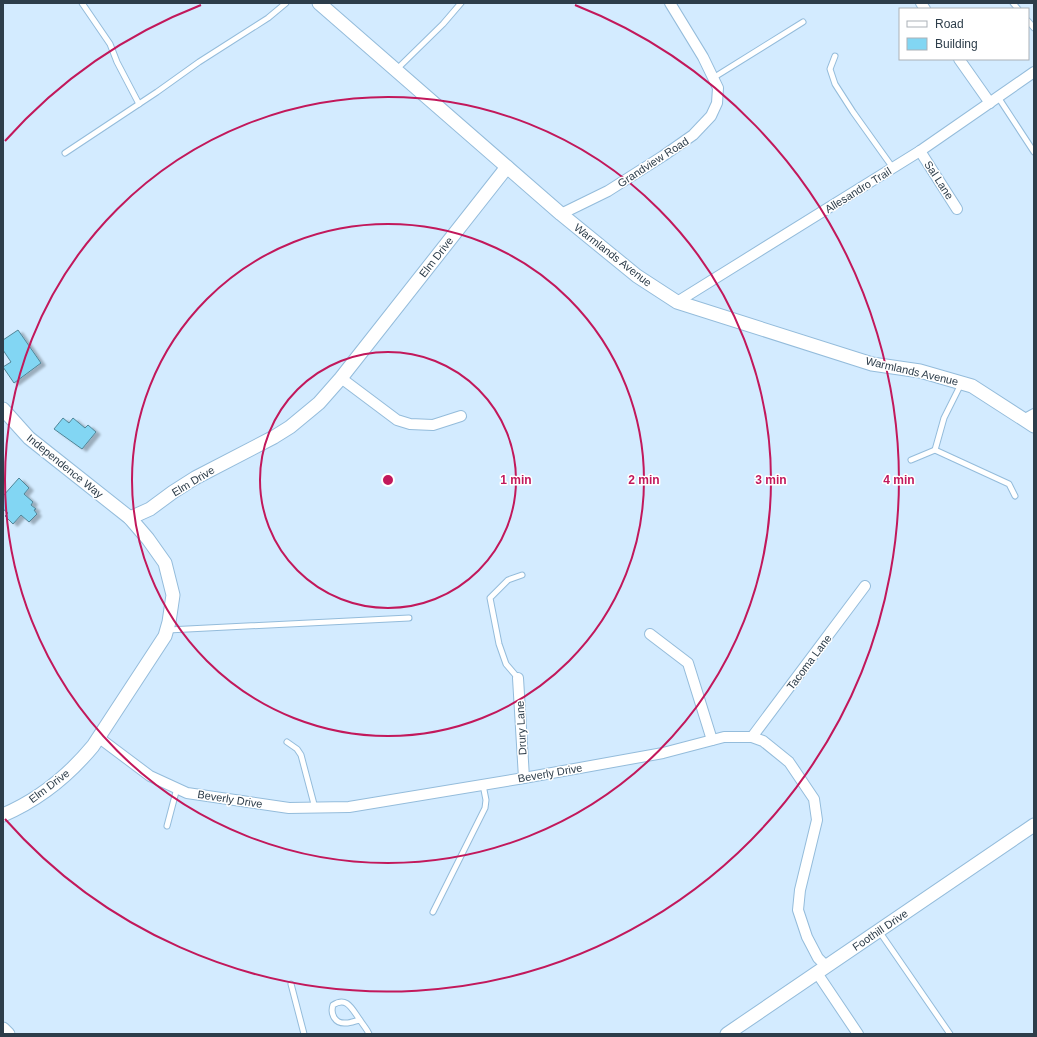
<svg xmlns="http://www.w3.org/2000/svg" width="1037" height="1037" font-family="Arial,sans-serif">
  <style>
    .building { fill: #82d6f3; stroke: #518597; filter: url(#shadow) }
    .lines { fill: none; stroke-linecap: round; stroke-linejoin: round }
    .lane-casing { stroke: #94bcdb; stroke-width: 7 }
    .street-casing { stroke: #94bcdb; stroke-width: 12 }
    .secondary-casing { stroke: #94bcdb; stroke-width: 15 }
    .lane { stroke: #fff; stroke-width: 5 }
    .street { stroke: #fff; stroke-width: 10 }
    .secondary { stroke: #fff; stroke-width: 13 }
    .ring { fill: none; stroke: #c2185b; stroke-width: 2 }
    .labels { text-anchor: middle; stroke-width: 3; stroke-linejoin: round; paint-order: stroke }
    .street-label { font-size: 11px; fill: #2d3d4a; stroke: #fff }
    .centre { fill: #c2185b; stroke: #fff; stroke-width: 2 }
    .ring-label { font-size: 12px; text-anchor: middle; font-weight: bold; fill: #c2185b; stroke: #fff; stroke-width: 3; stroke-linejoin: round; paint-order: stroke }
  </style>
  <defs>
    <filter id="shadow"><feDropShadow dx="4.5" dy="2.5" stdDeviation="1" flood-color="#0004"/></filter>
  </defs>
  <rect width="100%" height="100%" fill="#d3ebff"/>
  <g class="building">
    <polygon points="18,330 41,363 14,383 3,367 11,362 3,350 3,340"/>
    <polygon points="63,418 69,423 73,418 85,428 88,425 96,432 82,449 54,429"/>
    <polygon points="19,478 29,488 24,494 33,502 31,505 36,509 34,510 37,514 29,522 21,515 13,524 5,516 8,513 3,509 3,496"/>
  </g>
  <g class="lines">
    <defs>
      <g id="lane">
        <polyline points="82,3 110,44 117,62 139,104"/>
        <polyline points="1013,3 1018,9"/>
        <polyline points="1028,21 1034,28"/>
        <polyline points="835,56 830,69 835,84 853,112 893,168"/>
        <polyline points="397,69 443,24 461,3"/>
        <polyline points="713,78 803,22"/>
        <polyline points="998,97 1034,152"/>
        <polyline points="65,153 157,92 199,62 268,18 286,3"/>
        <polyline points="935,450 944,418 961,384"/>
        <polyline points="911,460 935,450 1009,484 1015,496"/>
        <polyline points="168,630 409,618"/>
        <polyline points="518,678 506,664 499,644 490,598 508,580 522,575"/>
        <polyline points="287,742 297,749 301,755 315,808"/>
        <polyline points="167,826 177,788"/>
        <polyline points="433,912 485,808 486,800 483,785"/>
        <polyline points="879,931 950,1034"/>
        <polyline points="291,984 304,1034"/>
        <path d="M 359,1020 C 355,1021 350,1023 346,1023 C 335,1024 330,1014 333,1005 C 347,996 352,1009 360,1020 C 363,1025 367,1029 369,1034"/>
      </g>
      <g id="street">
        <polyline points="921,3 925,9"/>
        <polyline points="959,59 990,103"/>
        <polyline points="920,151 957,209"/>
        <polyline points="561,214 608,191 663,156 693,135 711,116 717,103 718,88 703,57 670,3"/>
        <polyline points="677,302 920,151 1034,72"/>
        <polyline points="341,378 397,420 410,424 433,425 461,416"/>
        <polyline points="1025,419 1034,414"/>
        <polyline points="650,634 688,663 712,740"/>
        <polyline points="518,678 524,778"/>
        <polyline points="98,737 150,776 187,793 289,808 349,807 524,778 663,753 724,737 752,737 763,741 789,762 814,799 817,820 800,890 798,910 807,937 818,958 826,966"/>
        <polyline points="752,737 865,586"/>
        <polyline points="817,973 858,1034"/>
      </g>
      <g id="secondary">
        <polyline points="319,3 561,214 637,276 677,302 872,364 920,371 972,386 1034,426"/>
        <path d="M 3,409 L 29,438 L 130,518 L 148,539 L 165,563 L 173,595 L 169,622 L 165,636 L 93,746 C 69,775 38,800 3,815"/>
        <polyline points="130,518 150,509 173,492 195,478 274,437 290,427 319,403 341,378 507,167"/>
        <polyline points="3,1029 8,1034"/>
        <polyline points="727,1034 1034,825"/>
      </g>
    </defs>
    <use href="#lane" class="lane-casing"/>
    <use href="#street" class="street-casing"/>
    <use href="#secondary" class="secondary-casing"/>
    <use href="#lane" class="lane"/>
    <use href="#street" class="street"/>
    <use href="#secondary" class="secondary"/>
  </g>
  <g class="ring">
    <circle cx="388" cy="480" r="128"/>
    <circle cx="388" cy="480" r="256"/>
    <circle cx="388" cy="480" r="383"/>
    <path d="M5 141A511 511 0 0 1 201 5M575 5A511 511 0 1 1 5 819"/>
  </g>
  <g class="labels">
    <g class="street-label">
      <text transform="translate(653 162) rotate(-33)" y="4">Grandview Road</text>
      <text transform="translate(939 180) rotate(57)" y="4">Sal Lane</text>
      <text transform="translate(858 190) rotate(-32)" y="4">Allesandro Trail</text>
      <text transform="translate(613 255) rotate(38)" y="4">Warmlands Avenue</text>
      <text transform="translate(436 257) rotate(-52)" y="4">Elm Drive</text>
      <text transform="translate(912 371) rotate(13)" y="4">Warmlands Avenue</text>
      <text transform="translate(65 466) rotate(39)" y="4">Independence Way</text>
      <text transform="translate(193 481) rotate(-31)" y="4">Elm Drive</text>
      <text transform="translate(809 662) rotate(-53)" y="4">Tacoma Lane</text>
      <text transform="translate(521 728) rotate(-93)" y="4">Drury Lane</text>
      <text transform="translate(550 773) rotate(-10)" y="4">Beverly Drive</text>
      <text transform="translate(49 786) rotate(-37)" y="4">Elm Drive</text>
      <text transform="translate(230 799) rotate(9)" y="4">Beverly Drive</text>
      <text transform="translate(880 930) rotate(-34)" y="4">Foothill Drive</text>
    </g>
  </g>
  <circle cx="388" cy="480" r="6" class="centre"/>
  <g class="ring-label">
    <text x="516" y="484">1 min</text>
    <text x="644" y="484">2 min</text>
    <text x="771" y="484">3 min</text>
    <text x="899" y="484">4 min</text>
  </g>
  <rect width="1037" height="1037" fill="none" stroke="#2d3d4a" stroke-width="8"/>
  <rect x="899" y="8" width="130" height="52" fill="#ffffff" stroke="#abb1b7"/>
  <rect x="907" y="21" width="20" height="6" fill="#ffffff" stroke="#abb1b7"/>
  <text x="935" y="28" font-size="12" fill="#2d3d4a">Road</text>
  <rect x="907" y="38" width="20" height="12" fill="#82d6f3" stroke="#abb1b7"/>
  <text x="935" y="48" font-size="12" fill="#2d3d4a">Building</text>
</svg>
